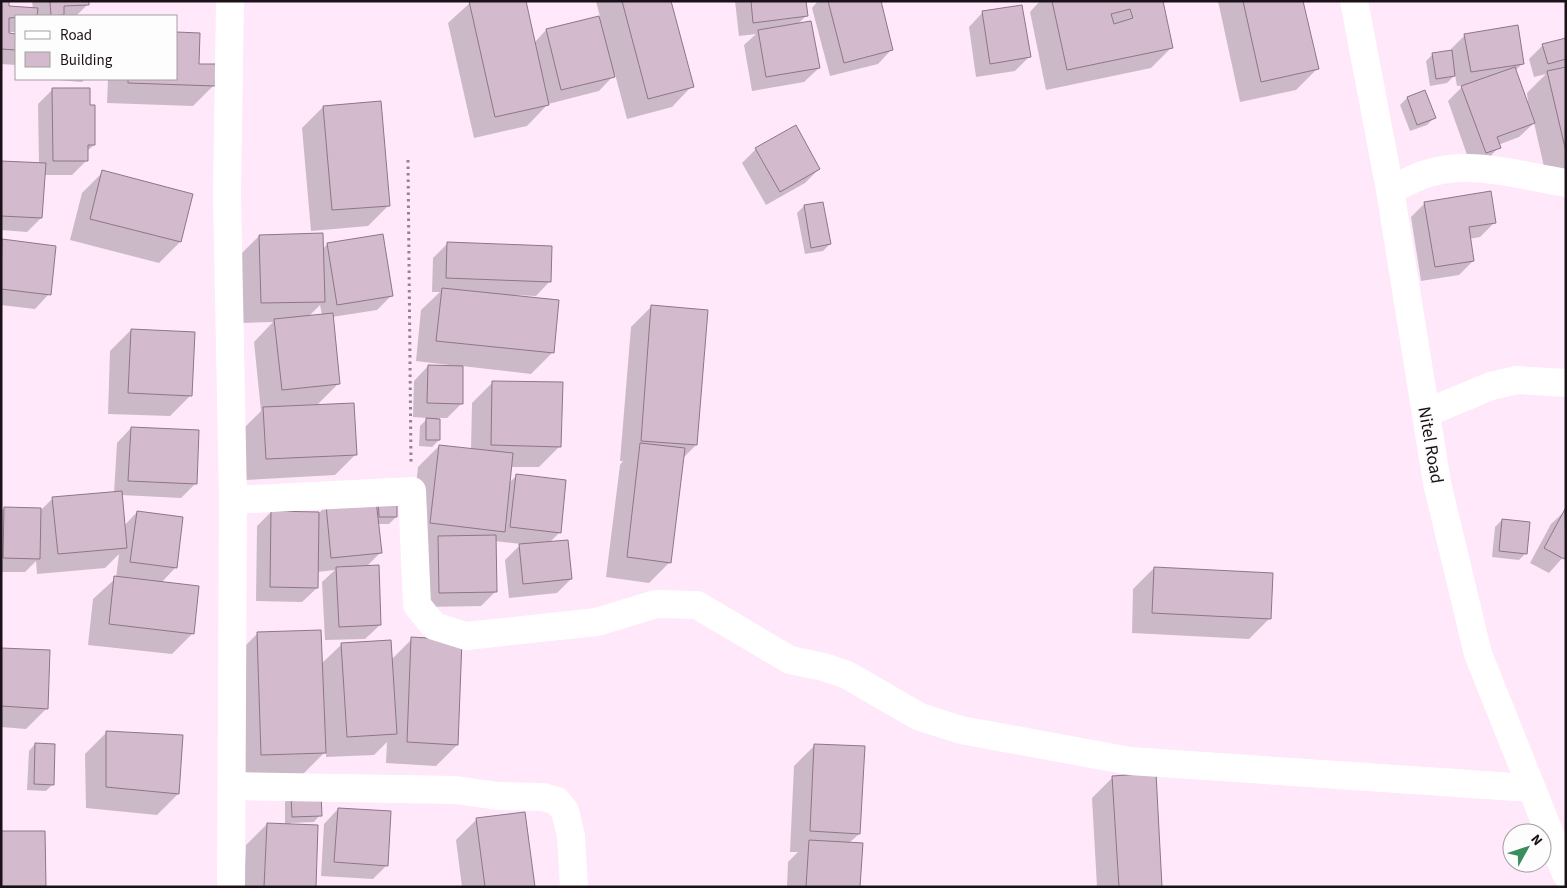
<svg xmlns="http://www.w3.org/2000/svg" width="1567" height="888" font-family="'Source Sans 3',sans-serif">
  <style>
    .shadow { fill: #0003; fill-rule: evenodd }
    .building { fill: #d4bacd; stroke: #8e7688; fill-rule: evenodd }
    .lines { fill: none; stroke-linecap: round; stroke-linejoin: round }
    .path { stroke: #93838f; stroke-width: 3; stroke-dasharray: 2.5 4; stroke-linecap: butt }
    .minor { stroke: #fff; stroke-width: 28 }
    .labels { text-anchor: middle; stroke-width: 4; stroke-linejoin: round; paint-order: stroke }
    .street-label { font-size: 18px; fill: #1b1219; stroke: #fdfdfd }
  </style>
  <rect width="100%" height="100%" fill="#fee8f9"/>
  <g class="shadow">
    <polygon points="1,1 7,7 33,9 32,1 88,1 88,4 76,16 16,16 16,32 7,32 7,34 16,35 16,65 1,64"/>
    <polygon points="472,1 534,43 546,30 600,17 596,1 670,1 692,86 672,107 627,119 615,74 599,91 548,104 527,126 474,138 448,23"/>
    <polygon points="735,1 805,1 807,15 797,25 819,68 804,82 752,91 744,45 756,34 739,36"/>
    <polygon points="818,1 879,1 892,49 878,64 830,76 812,8"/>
    <polygon points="1040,1 1162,1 1172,47 1151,68 1046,90 1030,12"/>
    <polygon points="1218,1 1302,1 1317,69 1296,90 1240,102"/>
    <polygon points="983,12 1029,57 1015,71 976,77 969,27"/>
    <polygon points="1465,35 1523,63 1515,71 1529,111 1527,93 1546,74 1534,77 1529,59 1543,45 1566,39 1566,180 1548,184 1534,123 1519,137 1498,145 1499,147 1485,162 1471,166 1448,101 1464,85 1457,86 1455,75 1447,83 1430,86 1426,61 1433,54 1451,51 1451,49"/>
    <polygon points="198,65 214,85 193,106 107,103 108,79 176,79"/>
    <polygon points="46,79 85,79 82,82"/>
    <polygon points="53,89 94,145 87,151 87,160 72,175 44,175 41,218 27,232 1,230 1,162 39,164 38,104"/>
    <polygon points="1425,92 1434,118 1427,125 1410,131 1400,105 1407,98"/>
    <polygon points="323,107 389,205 368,226 311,231 302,128"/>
    <polygon points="756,149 819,169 805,183 766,205 742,163"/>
    <polygon points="103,172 180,242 159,263 70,240 82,193"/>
    <polygon points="822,203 830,244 823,251 805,254 797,213 804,206"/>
    <polygon points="1425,203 1494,223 1480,237 1469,239 1473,261 1459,275 1421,281 1411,217"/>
    <path d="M 259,236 L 323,249 L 327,244 L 392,295 L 377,310 L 332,317 L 339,383 L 316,406 L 356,454 L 335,475 L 245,480 L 242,430 L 261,411 L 254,342 L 273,322 L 241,323 L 238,257 ZM 320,305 L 322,315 L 308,317 Z"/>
    <polygon points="3,241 49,294 35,309 1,305"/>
    <polygon points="448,243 550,281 536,296 515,295 515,297 552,353 531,374 462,366 461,404 447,418 439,418 439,440 432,447 419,446 420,426 428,418 413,417 414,381 428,366 449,367 449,365 416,361 421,310 440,292 432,292 433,258"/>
    <polygon points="652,306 696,445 683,458 670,562 649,583 606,577 620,465 623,461 620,461 631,327"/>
    <polygon points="131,330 191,395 170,416 108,414 110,351"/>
    <polygon points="493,382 560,446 539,467 510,467 509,483 516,476 560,532 549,543 571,579 557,593 509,598 505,560 521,544 494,541 495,592 481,606 425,607 424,551 429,546 410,544 418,467 439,446 471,450 472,403"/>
    <polygon points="131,428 195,484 181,498 121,495 124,526 137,512 176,567 161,583 193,633 172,654 88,645 93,599 116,578 119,554 105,568 37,574 36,561 25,572 1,572 1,511 4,508 40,511 53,498 114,493 117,443"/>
    <polygon points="374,502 396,517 389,524 377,524 380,553 366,567 380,625 365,639 325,640 322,582 335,570 317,572 317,588 302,602 256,601 257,526 271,512 319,513 326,506"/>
    <polygon points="1566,510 1566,554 1549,573 1530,563 1551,524"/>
    <polygon points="1502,520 1526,553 1519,560 1492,557 1495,527"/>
    <polygon points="1154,568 1270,618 1249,639 1132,633 1133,589"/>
    <polygon points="258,633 321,664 341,645 391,660 412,639 461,641 457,745 436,766 386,763 387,742 374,755 326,757 326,751 303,774 241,776 237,654"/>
    <polygon points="1,650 47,708 26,729 1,727"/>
    <polygon points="106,733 178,794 157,815 86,808 85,754"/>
    <polygon points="35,744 53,784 46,791 27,790 29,751"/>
    <polygon points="815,745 859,834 849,843 859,887 787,887 788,862 798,852 790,852 794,766"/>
    <polygon points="1113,777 1161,887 1097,887 1092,798"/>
    <polygon points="292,795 320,815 314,822 290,823 314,887 244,887 246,845 267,824 285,825 285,802"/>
    <polygon points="338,809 387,865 373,879 321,876 324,824"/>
    <polygon points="477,819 534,887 462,887 456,840"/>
    <polygon points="1,832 45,885 44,887 1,887"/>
  </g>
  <g class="building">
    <polygon points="1,1 9,1 9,6 38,8 37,16 9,18 9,33 16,34 16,50 1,49"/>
    <polygon points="47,1 89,1 89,5 64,6 64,15 51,16 50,2"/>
    <polygon points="469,1 526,1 549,105 495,117"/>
    <polygon points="622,1 671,1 694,87 648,99"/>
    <polygon points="751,1 806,1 808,16 753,23"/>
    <polygon points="828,1 881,1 893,50 844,63"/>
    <path d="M 1052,1 L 1163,1 L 1173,48 L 1067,70 ZM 1130,9 L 1133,18 L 1114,24 L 1111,14 Z"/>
    <polygon points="1243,1 1303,1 1319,69 1261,82"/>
    <polygon points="1022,5 1031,57 990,64 982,11"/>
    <polygon points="599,16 615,77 561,90 546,29"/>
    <polygon points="811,21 820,68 766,77 758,30"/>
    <polygon points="1518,25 1524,64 1471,72 1464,34"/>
    <polygon points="176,32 200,33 199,64 216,64 215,86 128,83 128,79 176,79"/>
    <polygon points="1566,38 1566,59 1548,64 1542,44"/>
    <polygon points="1452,50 1455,76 1436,79 1432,53"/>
    <polygon points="1515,67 1535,123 1497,137 1501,148 1486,153 1461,86"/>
    <polygon points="1566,67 1566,152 1547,71"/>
    <polygon points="52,88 90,88 90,105 95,105 95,145 88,145 88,161 53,161"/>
    <polygon points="1425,90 1436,118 1417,125 1407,97"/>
    <polygon points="381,101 390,206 332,210 323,106"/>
    <polygon points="796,125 820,169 780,192 755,148"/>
    <polygon points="1,161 46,163 42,218 1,216"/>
    <polygon points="102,170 193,194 181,242 90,219"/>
    <polygon points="1491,191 1496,223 1469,227 1474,261 1435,267 1424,202"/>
    <polygon points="823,202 831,244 811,248 804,205"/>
    <polygon points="323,233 325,302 261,303 259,235"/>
    <polygon points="383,234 393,296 337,305 327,243"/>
    <polygon points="2,239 56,246 51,295 1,289"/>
    <polygon points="447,242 552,246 551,282 446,278"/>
    <polygon points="442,288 559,300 554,353 436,341"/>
    <polygon points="651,305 708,310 697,445 641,441"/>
    <polygon points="333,313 340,384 282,390 274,319"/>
    <polygon points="131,329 195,332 192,396 128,393"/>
    <polygon points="428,365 463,366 463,404 427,403"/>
    <polygon points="492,381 563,382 561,447 491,445"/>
    <polygon points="354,403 357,455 266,459 263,407"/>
    <polygon points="426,418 440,419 440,440 426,440"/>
    <polygon points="131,427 199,430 197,484 128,481"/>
    <polygon points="640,443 685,448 671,563 627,557"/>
    <polygon points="439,445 513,453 505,532 430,523"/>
    <polygon points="516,474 566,480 561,533 510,527"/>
    <polygon points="122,491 127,548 58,554 52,497"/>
    <polygon points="378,496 397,496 397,517 379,517"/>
    <polygon points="376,500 382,553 331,558 326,505"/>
    <polygon points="4,507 41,508 40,559 3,558"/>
    <polygon points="1565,509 1566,556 1564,559 1544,548"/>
    <polygon points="137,511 183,517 177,568 130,562"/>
    <polygon points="271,511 319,512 318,588 270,587"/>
    <polygon points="1502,519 1530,522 1527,554 1499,551"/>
    <polygon points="496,535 497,592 439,593 438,536"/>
    <polygon points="568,540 572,579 523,584 519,544"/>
    <polygon points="379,565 381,625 339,627 336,567"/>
    <polygon points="1154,567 1273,573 1271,619 1152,613"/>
    <polygon points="114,576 199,586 194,634 109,624"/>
    <polygon points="321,630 326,753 261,755 257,632"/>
    <polygon points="411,637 462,640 458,745 407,742"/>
    <polygon points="391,640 397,734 347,737 341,643"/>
    <polygon points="1,648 50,650 48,709 1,706"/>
    <polygon points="106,731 183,735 179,794 106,787"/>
    <polygon points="35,743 55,744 54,785 34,784"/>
    <polygon points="814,744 865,746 860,834 810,831"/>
    <polygon points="1156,773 1162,887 1119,887 1112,776"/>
    <polygon points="321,793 322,816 292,817 291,794"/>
    <polygon points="338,808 391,811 388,866 334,862"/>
    <polygon points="525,812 535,887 485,887 476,818"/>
    <polygon points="267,823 318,825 316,887 264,887"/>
    <polygon points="1,831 45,831 46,886 1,886"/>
    <polygon points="809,840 863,843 860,887 806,887"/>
  </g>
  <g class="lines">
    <polyline class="path" points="408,160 411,463"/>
    <g class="minor">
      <polyline points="230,1 227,194 233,500 231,887"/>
      <polyline points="1354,1 1390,190 1437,483 1478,654 1566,874"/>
      <path d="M 1390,190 C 1404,184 1418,175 1433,172 C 1476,161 1523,176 1566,183"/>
      <polyline points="1426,413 1491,386 1517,380 1566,383"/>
      <polyline points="233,500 412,491 417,605 434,626 466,636 597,622 656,604 697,605 790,660 824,667 847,675 920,717 961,730 1130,761 1531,788"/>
      <polyline points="232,786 456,790 498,796 543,797 557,801 565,811 571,836 574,887"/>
    </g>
  </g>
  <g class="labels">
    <g class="street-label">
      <text transform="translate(1431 445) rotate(80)" y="6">Nitel Road</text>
    </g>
  </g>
  <rect width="1567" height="888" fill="none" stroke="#1b1219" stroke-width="5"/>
  <rect x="15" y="15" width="162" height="65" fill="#fdfdfd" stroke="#a39fa2"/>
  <rect x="25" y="31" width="25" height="8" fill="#ffffff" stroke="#a39fa2"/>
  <text x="60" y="40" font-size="15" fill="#1b1219">Road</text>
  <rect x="25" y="52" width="25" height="15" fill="#d4bacd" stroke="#a39fa2"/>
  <text x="60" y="65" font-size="15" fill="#1b1219">Building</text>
  <g transform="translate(1527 848) rotate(50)"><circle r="24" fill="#fdfdfd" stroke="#a39fa2"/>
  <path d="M0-4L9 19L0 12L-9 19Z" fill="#3c8d5e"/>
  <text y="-8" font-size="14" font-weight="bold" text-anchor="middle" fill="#1b1219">N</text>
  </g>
</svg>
